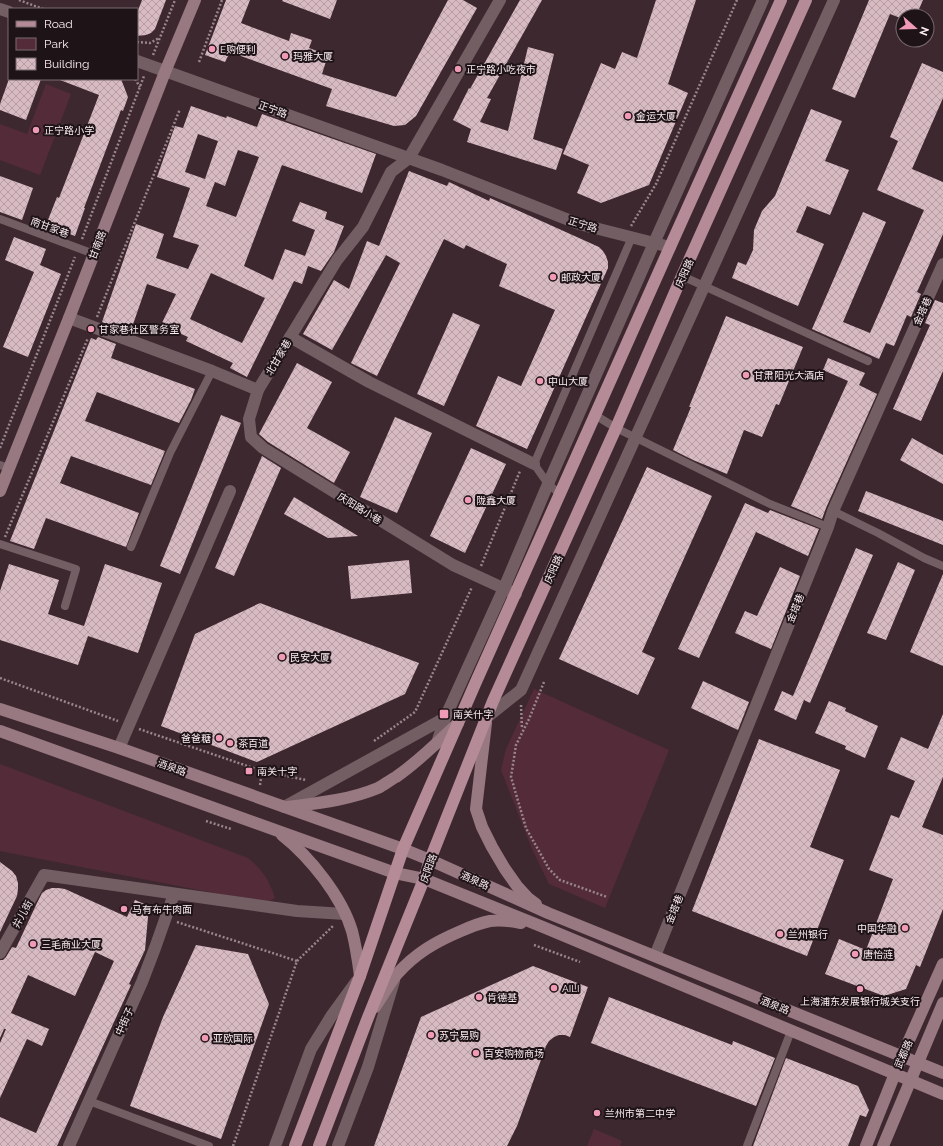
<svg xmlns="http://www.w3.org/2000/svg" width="943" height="1146" font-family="Raleway,'Noto Sans SC',sans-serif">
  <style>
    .green { fill: #542b39 }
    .building { fill: url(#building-cross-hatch); fill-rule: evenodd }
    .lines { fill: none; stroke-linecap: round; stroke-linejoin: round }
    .path { stroke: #99868c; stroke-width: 2.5; stroke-dasharray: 2 2; stroke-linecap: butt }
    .lane { stroke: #735e64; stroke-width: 8 }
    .street { stroke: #735e64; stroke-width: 12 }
    .secondary { stroke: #987881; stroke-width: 12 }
    .primary { stroke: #b58b98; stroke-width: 12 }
    .poi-dot { fill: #f09ab6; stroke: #1e1417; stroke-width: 1.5 }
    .labels { text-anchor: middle; stroke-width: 4; stroke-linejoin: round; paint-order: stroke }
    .poi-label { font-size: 10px; fill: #fcecf0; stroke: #1e1417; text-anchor: start }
    .street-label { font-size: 10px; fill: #fcecf0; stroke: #1e1417 }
  </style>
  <defs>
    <pattern id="building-cross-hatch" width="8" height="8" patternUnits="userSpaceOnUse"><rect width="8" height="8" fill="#d8bac2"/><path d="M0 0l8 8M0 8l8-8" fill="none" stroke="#b59da4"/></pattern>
  </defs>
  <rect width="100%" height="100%" fill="#3e282f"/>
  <g class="green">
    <polygon points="46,84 71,94 40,175 0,160 0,124 27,134"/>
    <polygon points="534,689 669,750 605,908 549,884 532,849 501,770 506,749"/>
    <path d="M 0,764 L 248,858 C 264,872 268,878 275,898 L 265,903 L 0,851 Z"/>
    <polygon points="594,1129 622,1141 620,1146 587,1146"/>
  </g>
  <g class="building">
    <polygon points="142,0 166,0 155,29 151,33 146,35 137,36 137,13"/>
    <polygon points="226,0 250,0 241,23 289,41 291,33 312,40 309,48 328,55 322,74 396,97 448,0 463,0 477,8 416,116 405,125 394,126 326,106 332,89 230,52 225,62 205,55"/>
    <polygon points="283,0 337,0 330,19 282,1"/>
    <polygon points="520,0 542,0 487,98 491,99 480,122 508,131 528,47 554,54 533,139 563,149 556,170 467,142 471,129 453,120 469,88 470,89"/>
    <polygon points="656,0 696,0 668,84 688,93 649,185 601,203 577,193 589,165 563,154 601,63 615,69 622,52 637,58"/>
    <polygon points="869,0 923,0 916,16 903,16 903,19 890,14 855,98 832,89"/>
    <polygon points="922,63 943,72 943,98 912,169 943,182 943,234 917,292 921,294 911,317 907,315 894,346 886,343 879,359 812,329 863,212 886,222 843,322 870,333 924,210 877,190 898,141 890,137"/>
    <polygon points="9,79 41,79 26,120 0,110 0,104"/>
    <polygon points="60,79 121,79 128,97 123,111 121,110 84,208 85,208 75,236 46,225 57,197 59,198 99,95 60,80"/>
    <path d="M 191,106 L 226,118 L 227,116 L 257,127 L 262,114 L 376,154 L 362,193 L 282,165 L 244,266 L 273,280 L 285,249 L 305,256 L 315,230 L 292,221 L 300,202 L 327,212 L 325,219 L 344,226 L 334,252 L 321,271 L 308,266 L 302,284 L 294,281 L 247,377 L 230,368 L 233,363 L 186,341 L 188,337 L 161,325 L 176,294 L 147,284 L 130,333 L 102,322 L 136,224 L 164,234 L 156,258 L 188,269 L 199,245 L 173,237 L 190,188 L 157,177 L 175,126 L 183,128 ZM 198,134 L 218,141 L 205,179 L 185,172 ZM 238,150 L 259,157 L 236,217 L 206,206 L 215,182 L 225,186 ZM 211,273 L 265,298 L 242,343 L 190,319 Z"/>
    <polygon points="811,109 842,121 825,161 849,170 830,215 807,206 796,232 824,244 798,306 732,278 738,262 746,265 753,250 754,230 762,211 775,196"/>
    <polygon points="409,171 447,186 449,182 489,201 490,198 599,247 603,251 606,256 608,262 608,268 527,449 476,426 498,376 521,386 555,310 499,286 507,264 466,245 464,249 444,239 377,376 351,363 400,263 386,255 332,350 303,334 334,280 349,289 367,241 379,246"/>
    <polygon points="0,176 33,188 22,220 0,212"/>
    <polygon points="14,237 46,249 40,265 61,274 28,357 3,347 34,272 5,260"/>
    <polygon points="935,300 943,303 943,371 921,421 893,409 930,325 925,323"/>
    <polygon points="453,313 480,325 444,406 417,394"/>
    <polygon points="726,316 803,347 779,405 776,404 762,437 744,430 727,474 693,460 673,450 691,407 689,407"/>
    <polygon points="98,337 116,344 111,358 195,389 191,400 179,423 97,392 85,421 165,451 151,485 71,456 60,483 139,513 126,547 46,518 34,549 10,541 91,338 96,340"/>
    <polygon points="828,358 865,373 859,385 877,394 826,508 822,519 791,506 848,381 823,370"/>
    <polygon points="297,363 332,382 307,428 350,452 334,483 268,442 259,434"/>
    <polygon points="221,415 241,423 180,574 160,566"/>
    <polygon points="395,417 432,433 397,513 360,497"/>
    <polygon points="912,438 943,455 943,484 900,460"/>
    <polygon points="471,448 506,464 465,553 430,536"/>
    <polygon points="262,456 281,468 234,576 215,568"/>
    <polygon points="647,467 712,496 642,652 655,658 638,695 559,659"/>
    <polygon points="866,491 943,521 943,545 858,511"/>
    <polygon points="294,497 358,536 328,538 284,514"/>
    <polygon points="745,503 768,513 770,510 819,529 808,556 756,532 699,658 678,649"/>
    <polygon points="856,548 873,555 810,703 804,700 796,720 774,710 782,691 793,696"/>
    <polygon points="409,560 412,593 351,599 348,566"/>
    <polygon points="898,562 915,570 886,640 867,633"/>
    <polygon points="9,564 59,580 48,614 84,626 105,564 162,583 138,653 88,636 78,665 0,640 0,591"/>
    <polygon points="780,567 800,576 771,649 735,633 745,611 757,616"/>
    <polygon points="943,574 943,666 910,652"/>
    <polygon points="260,603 419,663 405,694 257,762 161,726 195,634"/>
    <polygon points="703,681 749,702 738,730 691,708"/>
    <polygon points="829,701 846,708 845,711 878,726 865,758 845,749 846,746 815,733"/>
    <polygon points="943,714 943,777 922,827 943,835 943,909 920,967 916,965 906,989 884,996 825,974 839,939 866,950 893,879 869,870 891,815 899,818 915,781 887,769 901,737 928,749"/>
    <polygon points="759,739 840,770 810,847 844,860 807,956 692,911"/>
    <polygon points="0,862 12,871 16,876 18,883 18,889 17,896 0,932"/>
    <polygon points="52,888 58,888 65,889 127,917 135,900 149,906 145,950 129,984 131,985 57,1146 0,1146 0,1117 36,1133 114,961 95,952 75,996 28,975 11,1013 49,1029 42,1046 27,1039 0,1098 0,1043 6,1029 4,1029 0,1038 0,960 3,960 6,957 12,947 16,948 37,903 42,893 46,890"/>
    <polygon points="196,945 248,954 269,1004 221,1139 130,1106 163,1017"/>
    <polygon points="533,966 588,987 570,1037 565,1035 559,1035 554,1037 549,1041 546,1046 517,1126 507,1146 374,1146 421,1017"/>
    <polygon points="609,997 732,1045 733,1041 775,1058 756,1106 591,1043"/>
    <polygon points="786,1058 858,1086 869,1110 866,1117 860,1115 848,1146 753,1146"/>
  </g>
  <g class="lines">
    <g class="path">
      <polyline points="19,0 43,9"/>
      <polyline points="137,42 150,43 159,38"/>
      <polyline points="153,55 175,0"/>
      <polyline points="199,62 222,0"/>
      <polyline points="135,79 140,87"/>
      <polyline points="631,226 656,184 737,0"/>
      <polyline points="82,239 144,76"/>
      <polyline points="97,317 180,109"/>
      <polyline points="0,448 75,257"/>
      <polyline points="5,537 88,338"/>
      <polyline points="481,566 520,471"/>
      <polyline points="0,678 118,721"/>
      <polyline points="544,682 529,719 516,745 511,777 526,828 549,869 560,880 607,897"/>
      <polyline points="521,705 522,729"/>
      <polyline points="139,729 262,771 306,780"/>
      <polyline points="374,741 415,712 472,587"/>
      <polyline points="260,785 262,771"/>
      <polyline points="206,821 231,829"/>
      <polyline points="177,922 297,961 233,1146"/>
      <polyline points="534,945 580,962"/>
      <polyline points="297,961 334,925"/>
    </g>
    <g class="lane">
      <polyline points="0,219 94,254"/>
      <polyline points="682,276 868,361"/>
      <polyline points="595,415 616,428 770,504 828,527"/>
      <polyline points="0,465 9,468"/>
      <polyline points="560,494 548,484 534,464 632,237"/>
      <polyline points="833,511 878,533 924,558 943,566"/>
      <polyline points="0,544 76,569 65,606"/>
      <polyline points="131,547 170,453 212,371"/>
      <polyline points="89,1101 209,1146"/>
      <polyline points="747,1146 791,1031"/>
    </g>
    <g class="street">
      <polyline points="500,0 409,158 391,172 363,227 337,260 258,390 249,419 251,437 263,448 453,565 516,594"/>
      <polyline points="0,9 9,12"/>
      <polyline points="137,61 442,170 579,224 670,247"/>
      <polyline points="69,318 212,371 258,390"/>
      <polyline points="290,337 369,382 534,464"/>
      <polyline points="487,717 521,690 834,0"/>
      <polyline points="437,743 445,718 504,588 548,484 654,243 763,0"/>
      <polyline points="119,748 230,491"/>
      <polyline points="284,807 445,718"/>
      <polyline points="0,953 44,875 297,911 345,914"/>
      <polyline points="655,956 828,527 833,511 943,264"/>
      <polyline points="69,1146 142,982 155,948 174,894"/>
      <polyline points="275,1146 311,1049 332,1015 356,982"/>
      <polyline points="338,1146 368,1067 394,981"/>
    </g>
    <g class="secondary">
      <polyline points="0,491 69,318 165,72 195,0"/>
      <polyline points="0,709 119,748 403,849 430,860 548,913 943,1073"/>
      <polyline points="486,723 476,809 482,827 492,847 505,869 517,886 528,898 536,904"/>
      <polyline points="0,731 395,873 424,879 543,927 943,1094"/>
      <path d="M 288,807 C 319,803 349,800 378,788 C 384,785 390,780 396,777 C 419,761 438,742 458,723"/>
      <path d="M 282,835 C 310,857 342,897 352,931 C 356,946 358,961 360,976"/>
      <path d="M 375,1007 C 382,997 389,984 397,974 C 416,953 435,942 461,931 C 470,927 480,923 490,921 C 500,920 511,921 521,923"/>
      <polyline points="866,1146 902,1056 943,964"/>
      <polyline points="883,1146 943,1003"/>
    </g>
    <g class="primary">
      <polyline points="295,1146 360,976 403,849 475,684 670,247 781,0"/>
      <polyline points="319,1146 367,1020 424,879 430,860 493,701 616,428 682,276 806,0"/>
    </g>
  </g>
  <g class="poi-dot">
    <circle cx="212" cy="49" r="4"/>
    <circle cx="285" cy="56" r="4"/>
    <circle cx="458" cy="69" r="4"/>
    <circle cx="628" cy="116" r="4"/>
    <circle cx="36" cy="130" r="4"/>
    <circle cx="553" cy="277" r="4"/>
    <circle cx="91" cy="329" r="4"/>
    <circle cx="746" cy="375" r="4"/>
    <circle cx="540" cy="381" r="4"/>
    <circle cx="468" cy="500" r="4"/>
    <circle cx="282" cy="657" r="4"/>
    <rect x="439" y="709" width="10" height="10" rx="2"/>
    <circle cx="219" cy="738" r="4"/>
    <circle cx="230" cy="743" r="4"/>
    <rect x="245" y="767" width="8" height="8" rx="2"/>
    <circle cx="124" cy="909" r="4"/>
    <circle cx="905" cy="928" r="4"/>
    <circle cx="780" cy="934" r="4"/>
    <circle cx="33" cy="944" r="4"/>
    <circle cx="855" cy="954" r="4"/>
    <circle cx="554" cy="988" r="4"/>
    <circle cx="860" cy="989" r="4"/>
    <circle cx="479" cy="997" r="4"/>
    <circle cx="431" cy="1035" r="4"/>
    <circle cx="205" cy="1038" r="4"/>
    <circle cx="476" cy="1053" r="4"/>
    <circle cx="597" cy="1113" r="4"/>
  </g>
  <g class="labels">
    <g class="poi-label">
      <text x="220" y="53">E购便利</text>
      <text x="293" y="60">玛雅大厦</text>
      <text x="466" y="73">正宁路小吃夜市</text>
      <text x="636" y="120">金运大厦</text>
      <text x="44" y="134">正宁路小学</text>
      <text x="561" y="281">邮政大厦</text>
      <text x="99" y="333">甘家巷社区警务室</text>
      <text x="754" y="379">甘肃阳光大酒店</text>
      <text x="548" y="385">中山大厦</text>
      <text x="476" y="504">陇鑫大厦</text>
      <text x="290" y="661">民安大厦</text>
      <text x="453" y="718">南关什字</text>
      <text x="211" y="742" text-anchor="end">爸爸糖</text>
      <text x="238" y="747">茶百道</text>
      <text x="257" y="775">南关十字</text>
      <text x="132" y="913">马有布牛肉面</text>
      <text x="897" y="932" text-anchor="end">中国华融</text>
      <text x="788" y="938">兰州银行</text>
      <text x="41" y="948">三毛商业大厦</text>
      <text x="863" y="958">唐怡涟</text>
      <text x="562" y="992">AILI</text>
      <text x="487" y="1001">肯德基</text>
      <text x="860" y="1005" text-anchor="middle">上海浦东发展银行城关支行</text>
      <text x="439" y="1039">苏宁易购</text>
      <text x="213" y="1042">亚欧国际</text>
      <text x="484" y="1057">百安购物商场</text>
      <text x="605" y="1117">兰州市第二中学</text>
    </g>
    <g class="street-label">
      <text transform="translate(273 109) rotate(20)" y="4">正宁路</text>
      <text transform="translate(583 224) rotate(17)" y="4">正宁路</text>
      <text transform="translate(50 227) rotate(20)" y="4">南甘家巷</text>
      <text transform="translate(97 245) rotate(-69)" y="4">甘南路</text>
      <text transform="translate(684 273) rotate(-66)" y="4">庆阳路</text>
      <text transform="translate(922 311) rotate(-66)" y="4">金塔巷</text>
      <text transform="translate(278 357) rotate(-59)" y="4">北甘家巷</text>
      <text transform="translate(360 508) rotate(32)" y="4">庆阳路小巷</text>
      <text transform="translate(553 569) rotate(-66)" y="4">庆阳路</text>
      <text transform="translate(795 608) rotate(-68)" y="4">金塔巷</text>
      <text transform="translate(172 767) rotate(20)" y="4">酒泉路</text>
      <text transform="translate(428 868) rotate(-70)" y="4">庆阳路</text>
      <text transform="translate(475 880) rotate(24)" y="4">酒泉路</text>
      <text transform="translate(674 909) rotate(-68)" y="4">金塔巷</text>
      <text transform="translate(22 914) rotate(-61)" y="4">井儿街</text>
      <text transform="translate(775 1005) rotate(22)" y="4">酒泉路</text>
      <text transform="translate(124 1021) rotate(-66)" y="4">中街子</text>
      <text transform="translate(903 1054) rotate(-67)" y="4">武都路</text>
    </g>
  </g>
  <rect x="8" y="8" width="130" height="72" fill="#1e1417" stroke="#776a6e"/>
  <rect x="16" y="21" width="20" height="6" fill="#b58b98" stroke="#776a6e"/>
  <text x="44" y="28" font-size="12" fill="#fcecf0">Road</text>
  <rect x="16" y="38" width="20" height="12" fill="#542b39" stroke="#776a6e"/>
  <text x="44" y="48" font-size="12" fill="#fcecf0">Park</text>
  <rect x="16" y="58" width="20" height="12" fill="url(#building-cross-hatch)" stroke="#776a6e"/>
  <text x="44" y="68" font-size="12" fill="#fcecf0">Building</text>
  <g transform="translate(915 28) rotate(110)"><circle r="19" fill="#1e1417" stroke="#776a6e"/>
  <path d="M0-3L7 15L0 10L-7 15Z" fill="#f09ab6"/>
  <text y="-6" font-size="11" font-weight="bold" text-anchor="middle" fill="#fcecf0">N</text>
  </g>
</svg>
